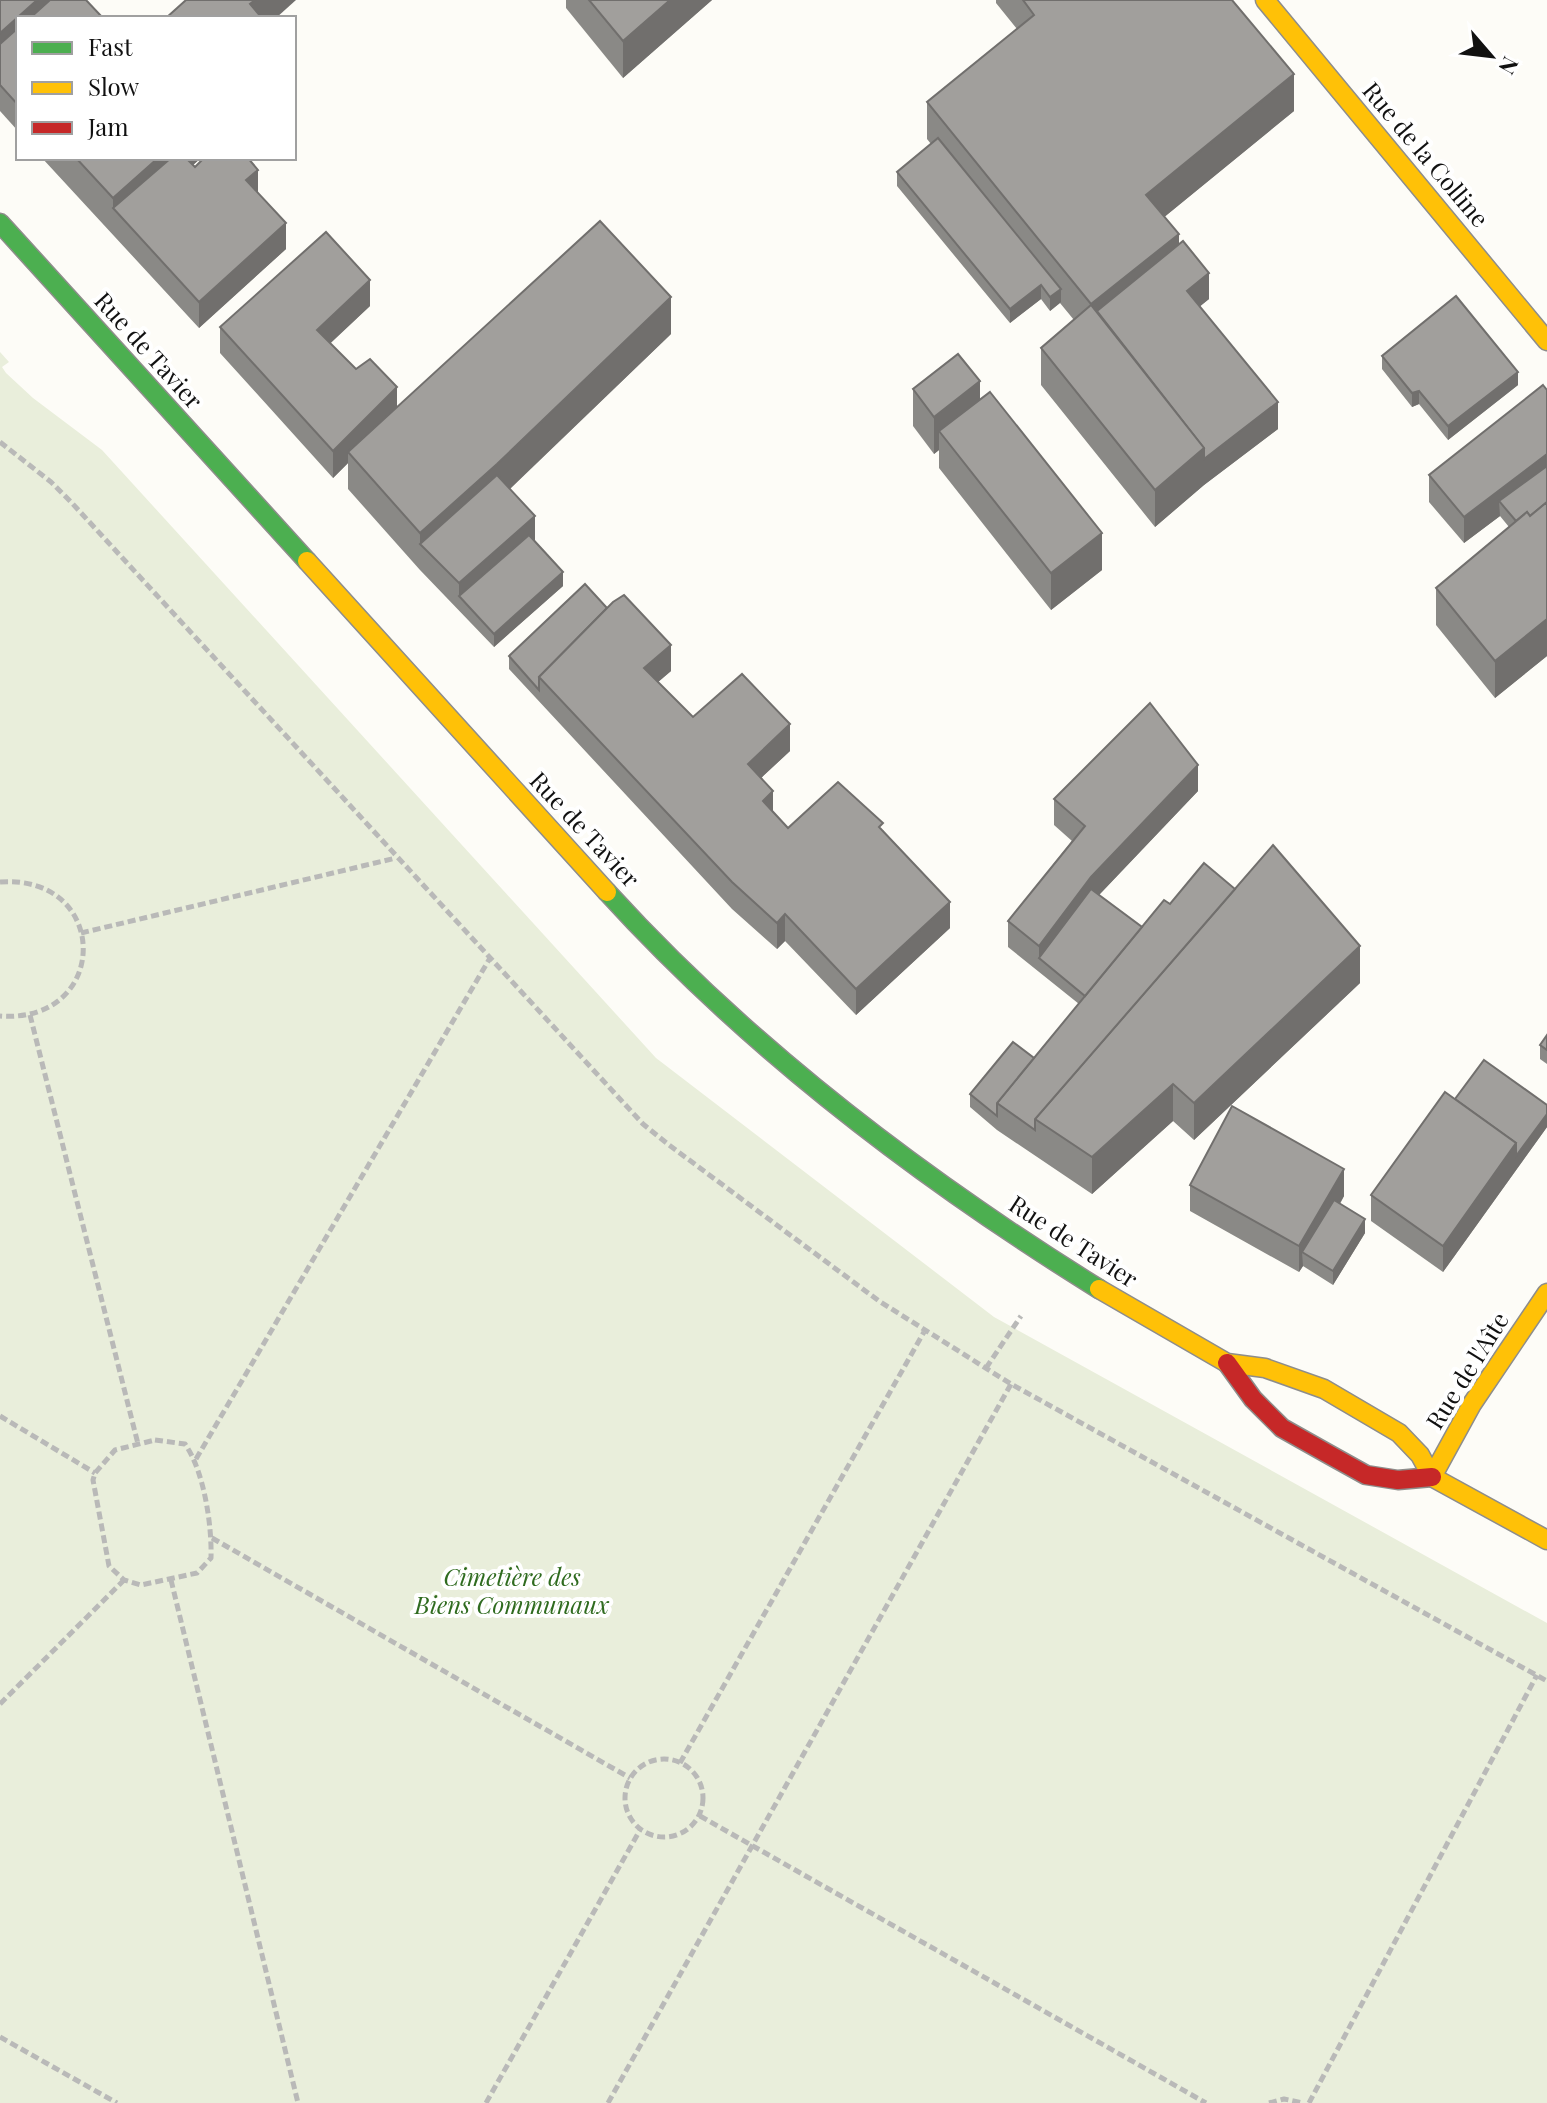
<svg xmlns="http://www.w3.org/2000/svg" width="1547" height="2103" font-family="'Playfair Display',serif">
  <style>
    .cemetery { fill: #e9eedb }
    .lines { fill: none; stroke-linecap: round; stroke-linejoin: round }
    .fast-casing { stroke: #8e8d8b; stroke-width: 21 }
    .slow-casing { stroke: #8e8d8b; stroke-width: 21 }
    .jam-casing { stroke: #8e8d8b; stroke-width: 21 }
    .path { stroke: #b9b9b8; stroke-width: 5; stroke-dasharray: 8 4; stroke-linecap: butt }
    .fast { stroke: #4caf50; stroke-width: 18 }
    .slow { stroke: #ffc107; stroke-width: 18 }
    .jam { stroke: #c62828; stroke-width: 18 }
    .wall { fill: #8a8986 }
    .shaded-wall { fill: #716f6d }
    .building { fill: #a19f9c; stroke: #716f6d; stroke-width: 2 }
    .labels { text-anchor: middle; stroke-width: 8; stroke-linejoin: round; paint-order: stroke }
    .street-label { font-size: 24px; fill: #111; stroke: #fff }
    .park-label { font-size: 24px; font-style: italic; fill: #2f6b1f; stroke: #fff }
  </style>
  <rect width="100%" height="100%" fill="#fdfcf7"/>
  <polygon class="cemetery" points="0,352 9,362 2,367 6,373 33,398 102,450 656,1058 994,1317 1547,1623 1547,2103 0,2103"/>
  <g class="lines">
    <defs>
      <g id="fast">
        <polyline points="0,223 307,561"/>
        <path d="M 607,892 C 749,1048 920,1178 1099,1289"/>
      </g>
      <g id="slow">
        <polyline points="1265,0 1547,341"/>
        <polyline points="307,561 607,892"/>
        <polyline points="1099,1289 1227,1363 1265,1368 1324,1389 1399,1433 1420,1455 1432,1477 1547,1540"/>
        <polyline points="1432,1477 1472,1404 1547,1293"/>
      </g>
      <polyline id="jam" points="1227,1363 1253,1399 1282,1428 1330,1455 1366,1475 1398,1480 1432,1477"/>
    </defs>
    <use href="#fast" class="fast-casing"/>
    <use href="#slow" class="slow-casing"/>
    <use href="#jam" class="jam-casing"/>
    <g class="path">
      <polyline points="0,442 51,482 71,502 643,1124 669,1145 879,1301 1011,1384 1547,1681"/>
      <path d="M 0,882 C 111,874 111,1024 0,1016"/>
      <polyline points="81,933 396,858"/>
      <polyline points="30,1015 138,1444"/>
      <polyline points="986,1368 1021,1316"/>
      <polyline points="0,1416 95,1473"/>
      <path d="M 155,1440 L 185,1444 C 204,1471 212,1525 211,1558 L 197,1573 L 141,1585 L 124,1580 L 109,1566 L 93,1480 L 95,1473 L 115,1450 Z"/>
      <polyline points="196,1459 490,958"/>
      <polyline points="212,1538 630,1778"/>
      <polyline points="171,1580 298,2103"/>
      <polyline points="0,1704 124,1580"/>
      <circle cx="664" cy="1798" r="39"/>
      <polyline points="680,1763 924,1332"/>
      <polyline points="700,1816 1206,2103"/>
      <polyline points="0,2037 117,2103"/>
      <polyline points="486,2103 640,1830"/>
      <polyline points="608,2103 1011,1384"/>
      <polyline points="1269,2103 1284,2099 1303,2103"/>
      <polyline points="1309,2103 1537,1675"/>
    </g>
    <use href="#fast" class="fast"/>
    <use href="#slow" class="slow"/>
    <use href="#jam" class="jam"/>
  </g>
  <g class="wall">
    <polygon points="0,0 18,18 18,131 0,111"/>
    <polygon points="566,0 712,0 623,78 566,8"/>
    <polygon points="996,0 1232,0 1294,111 1164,217 1209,299 1200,306 1278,429 1204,485 1155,527 1041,385 1041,348 1074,320 1060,303 1050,311 1041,299 1010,323 897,186 897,172 931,144 927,139 927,102 1017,29 996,3"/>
    <polygon points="42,158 201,158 193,165 195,167 258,193 286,249 199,328"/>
    <polygon points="370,306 330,343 356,369 397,407 671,334 510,489 535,541 563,586 494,647 420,570 348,489 348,463 333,478 220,353 220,327"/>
    <polygon points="1382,356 1518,385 1448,440 1419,404 1412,407 1382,369"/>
    <polygon points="913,389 980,400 1102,570 1051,610 939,468 939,450 934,454 913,426"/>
    <polygon points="1547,390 1547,656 1495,698 1436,625 1436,588 1509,527 1500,516 1464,543 1429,502 1429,475"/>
    <polygon points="607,608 671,671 658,682 693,717 790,751 761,778 773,812 788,828 883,830 950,928 856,1015 785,941 777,949 732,909 509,669 509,656"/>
    <polygon points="1198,791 1099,895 1142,927 1170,904 1235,889 1360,983 1194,1140 1173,1121 1092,1194 997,1130 970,1107 970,1094 1034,1058 1079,1004 1008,947 1008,921 1072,841 1054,825 1054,799"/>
    <polygon points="1547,1035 1547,1064 1540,1059 1540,1045"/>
    <polygon points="1455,1099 1547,1105 1547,1127 1443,1272 1371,1221 1371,1195"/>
    <polygon points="1190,1185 1344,1196 1340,1204 1365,1233 1333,1285 1303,1266 1299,1272 1190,1211"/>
  </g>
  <g class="shaded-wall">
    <polygon points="37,0 79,0 58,18 18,18 18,54 0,70 0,33"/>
    <polygon points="255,0 296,0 276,18 250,18 250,4"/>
    <polygon points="670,0 712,0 623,78 623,41"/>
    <polygon points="1294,74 1294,111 1146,232 1146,195"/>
    <polygon points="158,158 201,158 126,223 113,208 113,235 113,198"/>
    <polygon points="258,170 258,196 246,180"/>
    <polygon points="286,223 286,249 199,328 199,302"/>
    <polygon points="1179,234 1179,271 1104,331 1091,304"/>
    <polygon points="1209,273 1209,299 1187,317 1187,291"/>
    <polygon points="370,280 370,306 317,356 317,330"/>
    <polygon points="1041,285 1041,299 1010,323 1010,309"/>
    <polygon points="1061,289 1061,302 1050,311 1050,297"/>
    <polygon points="671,297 671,334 497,501 420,544 420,533"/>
    <polygon points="1518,372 1518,385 1448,440 1448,426"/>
    <polygon points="980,381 980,418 939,431 939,450 934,454 934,417"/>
    <polygon points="397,387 397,414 348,452 348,463 333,478 333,451"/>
    <polygon points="1419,391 1419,404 1412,407 1412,393"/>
    <polygon points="1278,402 1278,429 1204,485 1155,527 1155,490 1204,448"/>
    <polygon points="1547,454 1547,480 1499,501 1500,516 1464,543 1464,517"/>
    <polygon points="535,516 535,543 459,596 459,583"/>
    <polygon points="1102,533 1102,570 1051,610 1051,573"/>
    <polygon points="563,572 563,586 494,647 494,634"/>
    <polygon points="1547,619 1547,656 1495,698 1495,661"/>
    <polygon points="671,645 671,671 644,694 644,668"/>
    <polygon points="790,724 790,751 748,790 748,764"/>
    <polygon points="1198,765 1198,791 1039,958 1039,946 1091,877"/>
    <polygon points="773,791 773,817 763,801"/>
    <polygon points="950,902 950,928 856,1015 856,989"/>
    <polygon points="785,914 785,941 777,949 777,923"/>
    <polygon points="1360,946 1360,983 1194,1140 1194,1103"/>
    <polygon points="1173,1084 1173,1121 1092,1194 1092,1157"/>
    <polygon points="1547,1114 1547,1127 1443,1272 1443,1246 1516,1143"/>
    <polygon points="1344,1169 1344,1196 1308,1256 1302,1252 1303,1266 1299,1272 1299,1246"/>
    <polygon points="1365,1219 1365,1233 1333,1285 1333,1271"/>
  </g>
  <g class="building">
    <polygon points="0,0 37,0 0,33"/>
    <polygon points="50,0 86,0 103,18 30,18"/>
    <polygon points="186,0 255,0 250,4 262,18 166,18"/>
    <polygon points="589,0 670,0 623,41"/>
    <polygon points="1023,0 1232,0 1294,74 1146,195 1179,234 1091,304 927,102 1034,15"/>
    <polygon points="18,28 18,105 0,85 0,44"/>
    <polygon points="938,138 1061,289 1050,297 1041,285 1010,309 897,172"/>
    <polygon points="76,158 158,158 113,198"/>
    <polygon points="171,158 186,158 195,167 204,158 248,158 258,170 246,180 286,223 199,302 113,208"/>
    <polygon points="600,221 671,297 497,464 420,533 348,452"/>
    <polygon points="326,232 370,280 317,330 356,369 370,359 397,387 333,451 220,327"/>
    <polygon points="1183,241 1209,273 1187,291 1278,402 1204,459 1204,448 1097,311"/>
    <polygon points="1456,296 1518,372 1448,426 1419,391 1412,393 1382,356"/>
    <polygon points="1091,305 1204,448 1155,490 1041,348"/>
    <polygon points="958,354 980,381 934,417 913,389"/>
    <polygon points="1543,385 1547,390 1547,454 1464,517 1429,475"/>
    <polygon points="990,392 1102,533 1051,573 939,431"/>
    <polygon points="1547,466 1547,502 1530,516 1527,512 1516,521 1499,501"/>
    <polygon points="497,475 535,516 459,583 420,544"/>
    <polygon points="1547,502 1547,619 1495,661 1436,588 1527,512 1530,516"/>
    <polygon points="529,535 563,572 494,634 459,596"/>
    <polygon points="585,584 607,608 539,677 539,690 509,656"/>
    <polygon points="624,595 671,645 644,668 693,717 742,674 790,724 748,764 773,791 763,801 788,828 838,782 883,823 879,827 950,902 856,989 785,914 777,923 732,882 539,677 613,602"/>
    <polygon points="1150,703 1198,765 1091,877 1039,946 1008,921 1085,826 1054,799"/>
    <polygon points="1273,845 1360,946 1194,1103 1173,1084 1092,1157 1035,1119"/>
    <polygon points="1204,863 1235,889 1035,1119 1035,1130 997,1103 1164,900 1170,904"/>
    <polygon points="1091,889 1142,927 1085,996 1039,958"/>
    <polygon points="1547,1035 1547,1050 1540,1045"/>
    <polygon points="1013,1042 1034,1058 997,1103 997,1116 970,1094"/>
    <polygon points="1484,1060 1547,1105 1547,1114 1516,1156 1516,1143 1455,1099"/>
    <polygon points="1445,1092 1516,1143 1443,1246 1371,1195"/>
    <polygon points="1232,1106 1344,1169 1299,1246 1190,1185"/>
    <polygon points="1334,1200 1365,1219 1333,1271 1302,1252"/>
  </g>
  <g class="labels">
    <g class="street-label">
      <text transform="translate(1425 155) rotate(50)" y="8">Rue de la Colline</text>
      <text transform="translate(148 351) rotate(48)" y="8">Rue de Tavier</text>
      <text transform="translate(584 830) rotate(47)" y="8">Rue de Tavier</text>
      <text transform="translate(1073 1242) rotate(33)" y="8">Rue de Tavier</text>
      <text transform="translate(1468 1371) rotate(-58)" y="8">Rue de l'Aîte</text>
    </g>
    <g class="park-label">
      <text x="512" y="1586">Cimetière des<tspan x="512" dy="28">Biens Communaux</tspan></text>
    </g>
  </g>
  <rect x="16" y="16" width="280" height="144" fill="#ffffff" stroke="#a0a0a0" stroke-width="2"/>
  <rect x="32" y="42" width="40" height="12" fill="#4caf50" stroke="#a0a0a0" stroke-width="2"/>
  <text x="88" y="56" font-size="24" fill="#111111">Fast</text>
  <rect x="32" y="82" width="40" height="12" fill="#ffc107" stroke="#a0a0a0" stroke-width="2"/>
  <text x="88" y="96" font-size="24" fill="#111111">Slow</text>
  <rect x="32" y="122" width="40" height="12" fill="#c62828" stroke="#a0a0a0" stroke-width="2"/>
  <text x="88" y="136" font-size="24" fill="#111111">Jam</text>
  <g transform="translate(1491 56) rotate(118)" stroke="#ffffff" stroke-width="6" paint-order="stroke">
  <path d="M0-6L14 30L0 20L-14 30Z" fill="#111111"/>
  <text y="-12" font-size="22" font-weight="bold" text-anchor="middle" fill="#111111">N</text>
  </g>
</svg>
